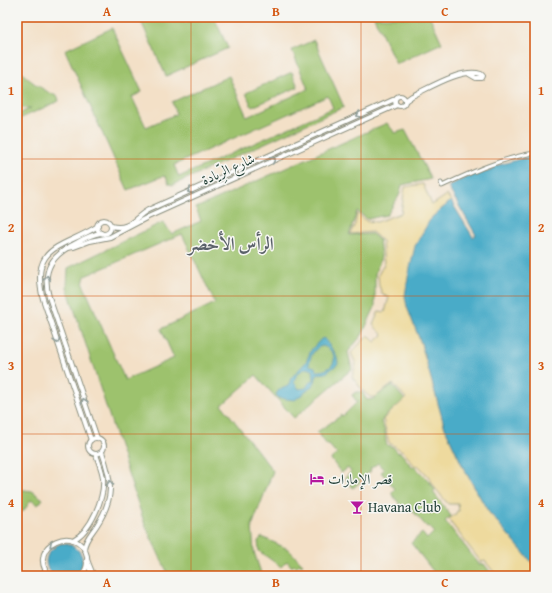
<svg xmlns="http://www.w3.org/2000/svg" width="552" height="593" font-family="'Gentium Book Plus',Amiri,serif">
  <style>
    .green { fill: #9dc26d; stroke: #5e8050; fill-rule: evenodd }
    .sand { fill: #eeda9e; stroke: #868c69 }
    .water { fill: #49abc8; stroke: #34747e; fill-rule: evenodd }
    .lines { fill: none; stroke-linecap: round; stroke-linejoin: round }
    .pedestrian-casing { stroke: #898e7e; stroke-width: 5 }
    .minor-casing { stroke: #898e7e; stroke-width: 6 }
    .tertiary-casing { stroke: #898e7e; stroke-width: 7 }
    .pedestrian { stroke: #fff; stroke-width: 3 }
    .minor { stroke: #fff; stroke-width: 4 }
    .tertiary { stroke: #fff; stroke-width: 5 }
    .oneway { stroke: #8f9e9a }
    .grid { fill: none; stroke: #d45610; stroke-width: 1; stroke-opacity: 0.55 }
    .labels { text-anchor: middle; stroke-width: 3; stroke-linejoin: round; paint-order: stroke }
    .street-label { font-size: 14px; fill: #1f3d34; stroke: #f6f6f2 }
    .poi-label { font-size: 14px; fill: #1f3d34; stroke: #f6f6f2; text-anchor: start }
    .district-label { font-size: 18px; font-weight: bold; fill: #5b626a; stroke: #f6f6f2 }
    .neatline { fill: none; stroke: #d45610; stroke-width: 1.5 }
    .grid-label { font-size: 13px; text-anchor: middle; font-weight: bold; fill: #d45610 }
  </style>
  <rect width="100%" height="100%" fill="#f6f6f2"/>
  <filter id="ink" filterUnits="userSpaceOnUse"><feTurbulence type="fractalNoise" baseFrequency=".025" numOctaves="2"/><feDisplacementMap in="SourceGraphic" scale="8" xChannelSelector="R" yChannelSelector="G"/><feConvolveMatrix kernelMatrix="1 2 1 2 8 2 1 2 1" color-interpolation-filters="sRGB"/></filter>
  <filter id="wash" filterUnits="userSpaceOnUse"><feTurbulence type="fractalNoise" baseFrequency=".012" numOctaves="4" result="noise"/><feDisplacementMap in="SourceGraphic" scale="16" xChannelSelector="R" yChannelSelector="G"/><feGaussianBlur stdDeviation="0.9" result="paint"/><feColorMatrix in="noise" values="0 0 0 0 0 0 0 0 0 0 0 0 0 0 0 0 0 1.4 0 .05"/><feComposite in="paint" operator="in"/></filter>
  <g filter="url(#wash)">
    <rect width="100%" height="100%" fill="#f3e0c7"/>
    <g class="green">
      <polygon points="139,17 182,17 185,23 198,17 214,17 228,48 166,76"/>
      <polygon points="374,17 430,17 442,43 396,64"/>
      <path d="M 112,28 L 142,92 L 132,97 L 146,127 L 176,114 L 172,102 L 229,76 L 247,117 L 308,89 L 292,50 L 314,40 L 344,107 L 173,185 L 169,184 L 166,177 L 163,176 L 128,190 L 65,50 ZM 328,96 L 333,108 L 179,177 L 174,165 Z"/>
      <path d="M 17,67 C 28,81 42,89 58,97 L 59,101 L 17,120 L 17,115 L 31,108 L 17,108 Z"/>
      <polygon points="292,72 298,87 252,107 246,93"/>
      <path d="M 387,123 L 395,133 L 405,130 L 431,179 L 402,185 L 399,196 L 387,215 L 367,219 L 357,211 L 349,235 L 372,234 L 379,240 L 381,257 L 375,274 L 375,307 L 362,335 L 348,352 L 352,369 L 294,418 L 256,375 L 222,405 L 273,471 L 252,526 L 254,552 L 262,576 L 169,576 L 145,525 L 67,287 L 68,268 L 163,222 L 172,234 L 201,221 L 196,208 ZM 182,234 L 215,303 L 161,329 L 174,358 L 125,380 L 83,284 L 85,276 Z"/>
      <polygon points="392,385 405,400 384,417 381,422 385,431 386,442 387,445 393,447 398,453 400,452 413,468 414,466 429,481 435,490 433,492 451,516 445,521 479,564 484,564 493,576 437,576 411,543 422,533 427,539 434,532 429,526 427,527 410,508 405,511 391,493 395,489 381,472 384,470 378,463 370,469 371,471 359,480 360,482 353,488 345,478 351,472 348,468 341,473 331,459 337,454 329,445 327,445 317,432 342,415 343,416 357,402 352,395 356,392 362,392 367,400 373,399"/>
      <polygon points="17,489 32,491 43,499 38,505 31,500 23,512 17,507"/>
      <polygon points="262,537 288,549 303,564 300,565 299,564 296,567 294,565 292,567 287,561 281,567 259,551 258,541"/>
    </g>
    <path class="sand" d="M 423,184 L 432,205 L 447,195 L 451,201 L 431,218 L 407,307 L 421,343 L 445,428 L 464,469 L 488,511 L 535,566 L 535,576 L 497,576 L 485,561 L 481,562 L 448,519 L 455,515 L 457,511 L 459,511 L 458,504 L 448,504 L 435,488 L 429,477 L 418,465 L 415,466 L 403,451 C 399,450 394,445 389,443 L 383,419 L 406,398 L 393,384 L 375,397 L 370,397 L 364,392 L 352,377 L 356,364 L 351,353 L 368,335 L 375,342 L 383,335 L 373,325 L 379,311 L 385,312 L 389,297 L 383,295 L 379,286 L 378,275 L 384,264 L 382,241 L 372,232 L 350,234 L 355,224 L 357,213 L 366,221 L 377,222 L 401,213 L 405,187 Z"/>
    <g class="water">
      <polygon points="527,157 535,159 535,566 488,511 464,469 445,428 421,343 407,307 405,296 408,277 415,246 431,218 451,201 473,237 476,235 448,187 458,181 482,171 487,172 491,170 495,166"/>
      <path d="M 322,338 L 325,339 C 330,348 338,353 338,364 L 326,373 L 317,374 L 315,382 L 310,388 L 295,400 L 278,398 L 276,394 L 279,390 L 288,386 L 291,378 L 306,362 L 311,350 ZM 323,346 C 342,353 335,372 316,371 L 315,367 L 309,365 C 310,357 314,347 323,346 ZM 307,368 L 313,370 L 314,380 L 309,383 L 306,388 L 299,389 L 294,382 C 295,375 301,370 307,368 Z"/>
      <path d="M 62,543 C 81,544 90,563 75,576 L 54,576 C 40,565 46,548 62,543 Z"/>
    </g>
  </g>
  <g filter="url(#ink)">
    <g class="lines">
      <defs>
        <path id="pedestrian" d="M 441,183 L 442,186 C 472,172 502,158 535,153"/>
        <g id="minor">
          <circle cx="400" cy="101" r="5"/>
          <path d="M 405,101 L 412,96 C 431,87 461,68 481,74 L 483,76 L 482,78 L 476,78 L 469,74"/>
          <circle cx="104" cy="227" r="7"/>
          <path d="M 111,226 C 129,231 134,218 148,210 L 395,99"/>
          <polyline points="66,248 74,247 90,241 110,237 148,217 397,105"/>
          <path d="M 97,438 L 49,297 C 41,269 53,254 78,242 C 85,238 93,234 101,233"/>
          <circle cx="96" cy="446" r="8"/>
          <path d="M 91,440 L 43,299 C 29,244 64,248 98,226"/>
          <path d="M 73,540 C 91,531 105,497 103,478 C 102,469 98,462 96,454"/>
          <path d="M 84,549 C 85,539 92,533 97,525 C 115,497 112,481 102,452"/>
          <path d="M 49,576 C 25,544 79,522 87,556 C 88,563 86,570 82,576"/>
        </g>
        <polyline id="tertiary" points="87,561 93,576"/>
      </defs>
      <use href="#pedestrian" class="pedestrian-casing"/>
      <use href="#minor" class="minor-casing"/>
      <use href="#tertiary" class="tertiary-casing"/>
      <use href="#pedestrian" class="pedestrian"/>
      <use href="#minor" class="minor"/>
      <use href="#tertiary" class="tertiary"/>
    </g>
    <defs><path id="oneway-chevron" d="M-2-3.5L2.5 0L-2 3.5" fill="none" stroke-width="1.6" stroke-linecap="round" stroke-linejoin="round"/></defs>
    <g class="oneway">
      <use href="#oneway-chevron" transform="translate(359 115) rotate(156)"/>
      <use href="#oneway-chevron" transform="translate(273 160) rotate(-24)"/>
      <use href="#oneway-chevron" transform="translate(190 191) rotate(156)"/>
      <use href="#oneway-chevron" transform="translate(47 278) rotate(-85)"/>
      <use href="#oneway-chevron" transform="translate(57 341) rotate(71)"/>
      <use href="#oneway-chevron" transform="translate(84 401) rotate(-109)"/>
      <use href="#oneway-chevron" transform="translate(110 483) rotate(-92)"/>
      <use href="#oneway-chevron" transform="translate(52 545) rotate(140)"/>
    </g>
  </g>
  <path class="grid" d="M 191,17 L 191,576M 361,17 L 361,576M 17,159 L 535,159M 17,296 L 535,296M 17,434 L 535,434"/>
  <defs>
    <symbol id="hotel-bare" viewBox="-9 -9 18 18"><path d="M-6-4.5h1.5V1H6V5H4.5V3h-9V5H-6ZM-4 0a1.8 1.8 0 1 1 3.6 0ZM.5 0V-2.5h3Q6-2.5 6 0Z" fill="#b5179e" stroke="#f6f6f2" stroke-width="2.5" paint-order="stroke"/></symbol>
    <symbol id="bar-bare" viewBox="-9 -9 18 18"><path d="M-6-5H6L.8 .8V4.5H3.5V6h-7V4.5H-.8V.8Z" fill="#b5179e" stroke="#f6f6f2" stroke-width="2.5" paint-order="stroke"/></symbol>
  </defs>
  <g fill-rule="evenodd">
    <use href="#hotel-bare" x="307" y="469" width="20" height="20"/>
    <use href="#bar-bare" x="347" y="497" width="20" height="20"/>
  </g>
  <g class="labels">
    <g class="street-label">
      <text transform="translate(228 169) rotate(-24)" y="5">شارع الرِّيادة</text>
    </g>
    <g class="poi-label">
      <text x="328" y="484">قصر الإمارات</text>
      <text x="368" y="512">Havana Club</text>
    </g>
    <g class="district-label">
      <text x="231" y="250">الرأس الأخضر</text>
    </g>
  </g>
  <rect width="552" height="593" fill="none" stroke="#f6f6f2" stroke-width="44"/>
  <rect x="22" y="22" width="508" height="549" class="neatline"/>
  <g class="grid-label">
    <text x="107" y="16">A</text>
    <text x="276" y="16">B</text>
    <text x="445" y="16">C</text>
    <text x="11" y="95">1</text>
    <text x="541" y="95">1</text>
    <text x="11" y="232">2</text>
    <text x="541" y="232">2</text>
    <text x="11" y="370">3</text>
    <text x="541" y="370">3</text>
    <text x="11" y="507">4</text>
    <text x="541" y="507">4</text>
    <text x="107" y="587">A</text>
    <text x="276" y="587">B</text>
    <text x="445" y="587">C</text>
  </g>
</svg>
